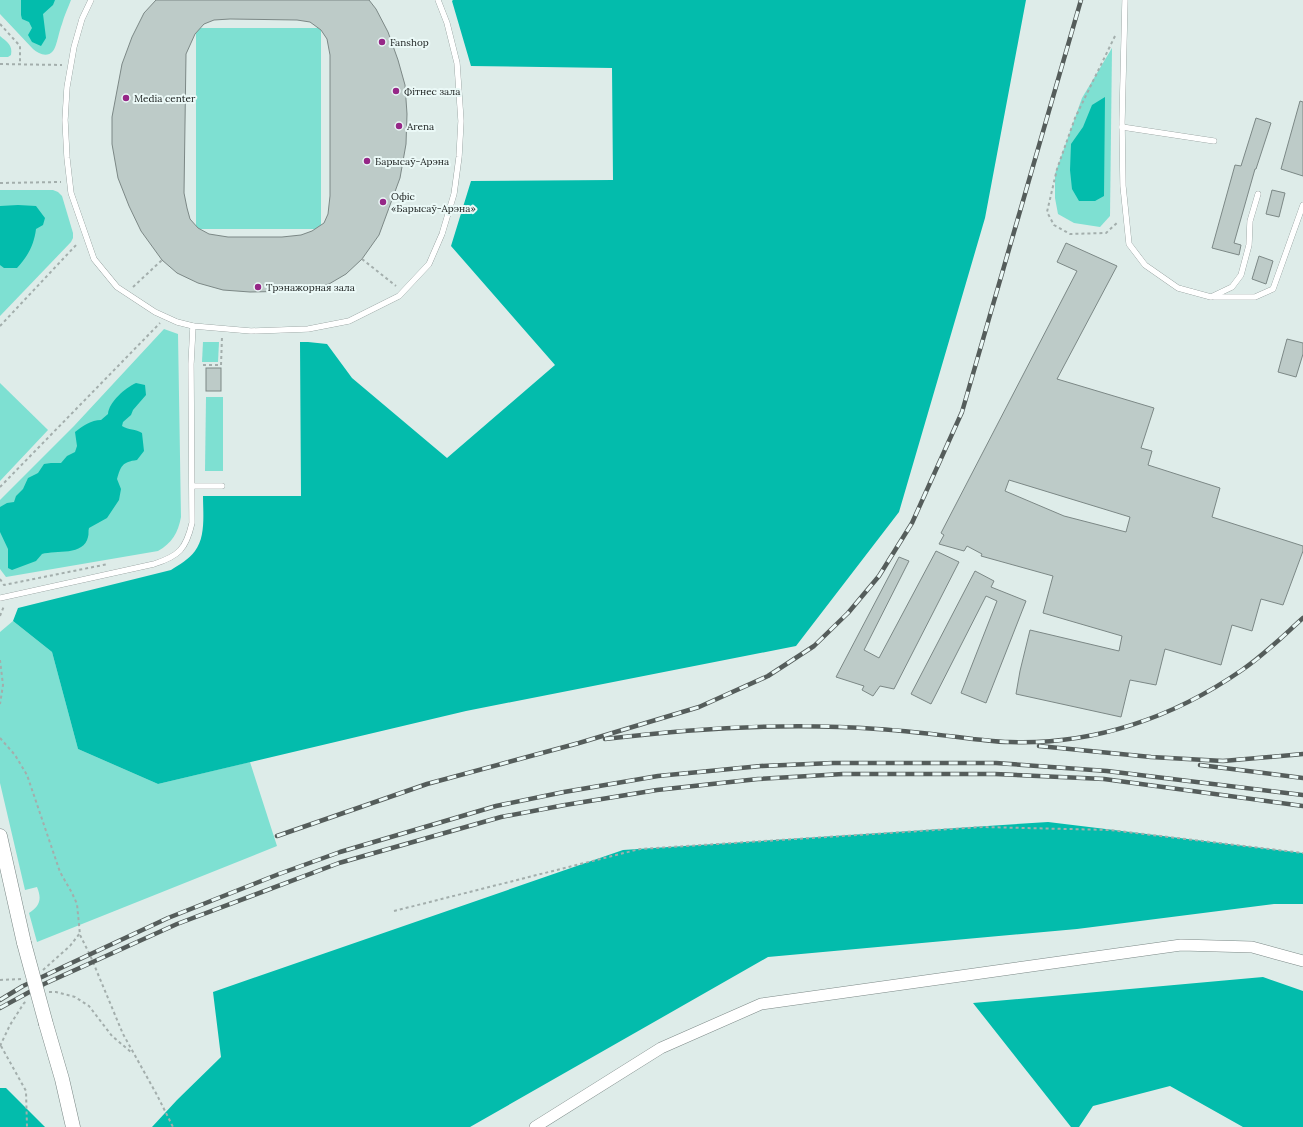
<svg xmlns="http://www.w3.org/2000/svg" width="1303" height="1127" font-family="Lora,serif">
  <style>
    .green { fill: #7ee0d2 }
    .forest { fill: #03bcac }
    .building { fill: #bdcbc8; stroke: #7c8886; fill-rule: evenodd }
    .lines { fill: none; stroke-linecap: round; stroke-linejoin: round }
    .service-casing { stroke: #7b8886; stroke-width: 6 }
    .minor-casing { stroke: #7b8886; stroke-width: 12 }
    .tertiary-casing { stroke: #7b8886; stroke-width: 15 }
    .path { stroke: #a3aeac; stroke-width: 2; stroke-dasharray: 3 3; stroke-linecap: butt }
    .service { stroke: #fff; stroke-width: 5.5 }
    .minor { stroke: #fff; stroke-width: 11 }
    .tertiary { stroke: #fff; stroke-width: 14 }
    .rail-casing { stroke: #555d5b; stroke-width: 4.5 }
    .rail { stroke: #ebf9f7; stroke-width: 3; stroke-dasharray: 9; stroke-linecap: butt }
    .tertiary-bridge-casing { stroke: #7b8886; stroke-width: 15; stroke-linecap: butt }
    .tertiary-bridge { stroke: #fff; stroke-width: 14 }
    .poi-dot { fill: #962787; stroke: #ebf9f7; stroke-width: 1.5 }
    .labels { text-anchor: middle; stroke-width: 4; stroke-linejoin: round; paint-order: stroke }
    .poi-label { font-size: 10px; fill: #212625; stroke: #ebf9f7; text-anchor: start }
  </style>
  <rect width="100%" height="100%" fill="#deece9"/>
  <g class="green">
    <path d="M 0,0 L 71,0 C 68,8 64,16 62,24 C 59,31 57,46 53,51 C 47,58 39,54 33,49 L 0,14 Z"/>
    <rect x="196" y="28" width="125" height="201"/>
    <path d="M 0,36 C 7,42 13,45 11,55 L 8,57 L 0,57 Z"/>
    <polygon points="1112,48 1110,216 1100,227 1074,223 1058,214 1055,198 1055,174 1082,98"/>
    <polygon points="0,190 53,190 58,192 62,196 73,233 73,238 71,242 0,316"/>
    <path d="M 164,329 L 178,334 L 181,517 C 178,533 172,543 158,551 L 6,577 L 0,569 L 0,500 L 74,426 Z"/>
    <polygon points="203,342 219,342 218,362 202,362"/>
    <polygon points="0,383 48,430 0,481"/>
    <polygon points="206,397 223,397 223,471 205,471"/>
    <path d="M 13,621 L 52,652 L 78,749 L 158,784 L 250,762 L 277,846 L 37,942 L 29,913 C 40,906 42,899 37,887 L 25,890 L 0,783 L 0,632 Z"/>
  </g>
  <g class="forest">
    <polygon points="21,0 55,0 53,5 43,14 46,38 41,46 32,42 28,35 32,28 29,22 22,19 21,15"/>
    <path d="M 453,0 L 1026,0 L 985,218 L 899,512 L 796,646 L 466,711 L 158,784 L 78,749 L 52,652 L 13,621 L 18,608 L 171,570 C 179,565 189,559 195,551 C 206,537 203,513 203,496 L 301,496 L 300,342 L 308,342 L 327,344 L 352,378 L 447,458 L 555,365 L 451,246 L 471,181 L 613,180 L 612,68 L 471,66 L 452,1 Z"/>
    <polygon points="1105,97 1104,196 1095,201 1079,201 1072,189 1070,170 1071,144 1083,127 1092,105"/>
    <path d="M 18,205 L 36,206 L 45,218 L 43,225 L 36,229 C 34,245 28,256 17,268 L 4,268 L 0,265 L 0,206 Z"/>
    <path d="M 136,383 L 145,385 L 146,395 L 133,410 L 131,415 L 123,422 L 122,426 C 128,430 136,429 142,433 L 144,451 L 137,460 C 122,462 121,466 117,479 L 121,489 L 119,500 L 107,518 L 89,528 C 88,531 89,534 88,537 C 84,556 56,550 42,554 L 36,561 L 12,570 L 8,568 L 8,549 L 0,532 L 0,507 L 7,503 L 14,502 L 16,496 L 23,489 L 28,478 L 38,473 L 44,464 L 51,463 L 61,463 L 67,456 L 75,452 L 77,446 L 75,432 C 83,426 91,420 101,420 L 108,414 C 109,402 125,388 136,383 Z"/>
    <polygon points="1048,822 1303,853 1303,904 1274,904 1077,929 768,957 470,1127 152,1127 177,1100 221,1057 213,992 623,850"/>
    <polygon points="1263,977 1303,991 1303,1127 1243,1127 1170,1086 1093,1106 1079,1127 1071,1127 973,1003"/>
    <polygon points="0,1088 6,1088 45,1127 0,1127"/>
  </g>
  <g class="building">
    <path d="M 156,0 L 369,0 L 376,9 L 388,32 L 398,60 L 405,85 L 407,114 L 406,144 L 400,178 L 379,235 L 362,259 L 346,274 L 329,284 L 301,291 L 250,292 L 223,290 L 198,283 L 177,273 L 162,260 L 141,231 L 129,206 L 118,178 L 112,144 L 112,117 L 122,64 L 132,37 L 144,13 ZM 230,19 L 297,20 L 310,22 L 321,30 L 327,39 L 330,55 L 330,196 L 328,214 L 324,223 L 312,231 L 301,235 L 282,237 L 228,237 L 209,234 L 198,228 L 190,219 L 187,208 L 184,193 L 186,54 L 195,34 L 204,24 L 214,20 Z"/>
    <polygon points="1300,101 1303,102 1303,176 1281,169"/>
    <polygon points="1256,118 1271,123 1256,169 1255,169 1234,243 1241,245 1239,255 1212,248 1235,165 1241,166"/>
    <polygon points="1272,190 1285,193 1279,217 1266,214"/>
    <path d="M 1066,243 L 1117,266 L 1057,379 L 1154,408 L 1141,448 L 1152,451 L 1148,465 L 1220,488 L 1212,517 L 1303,546 L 1303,551 L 1283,605 L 1261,599 L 1252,631 L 1232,625 L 1221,665 L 1165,649 L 1156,685 L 1130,680 L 1121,717 L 1016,694 L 1020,671 L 1030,630 L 1119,651 L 1122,636 L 1043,613 L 1053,576 L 981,556 L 982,554 L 967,546 L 964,551 L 939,544 L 944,535 L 941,533 L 1077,271 L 1057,262 ZM 1009,480 L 1130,517 L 1126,532 L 1064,516 L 1005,491 Z"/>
    <polygon points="1259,256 1273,261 1266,284 1252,279"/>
    <polygon points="1287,339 1303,343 1303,354 1296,377 1278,372"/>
    <rect x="206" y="368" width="15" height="23"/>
    <polygon points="936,551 959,562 894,689 880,686 873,696 862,690 864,686 836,677 899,557 909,561 864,650 879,658"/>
    <polygon points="975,571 994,581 991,587 1026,601 986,703 961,693 997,601 986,596 931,704 911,694"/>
  </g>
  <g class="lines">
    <defs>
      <g id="service">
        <polyline points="91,0 82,19 74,47 67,87 65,120 67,158 71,193 94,259 117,287 155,312 177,322 193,326 251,331 308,329 349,321 399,296 429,264 442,234 454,194 459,157 461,121 457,63 447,23 438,0"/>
        <polyline points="1125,0 1122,122 1123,186 1129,244 1145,265 1178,288 1211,297 1232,287 1241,275 1249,245 1250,221 1258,194"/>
        <polyline points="1122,127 1214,141"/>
        <polyline points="1214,297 1255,297 1273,289 1303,205"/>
        <polyline points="192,486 222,486"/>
        <path d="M 0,598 L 154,564 C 179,556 186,549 192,523 L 191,364 L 193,326"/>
      </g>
      <polyline id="minor" points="535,1127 661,1048 761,1004 1181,945 1252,947 1303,961"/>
      <g id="tertiary">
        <polyline points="0,836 24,943"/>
        <polyline points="46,1024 62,1079 73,1127"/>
      </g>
    </defs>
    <use href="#service" class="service-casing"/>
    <use href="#minor" class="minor-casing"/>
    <use href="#tertiary" class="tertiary-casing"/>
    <g class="path">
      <polyline points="0,24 20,46 20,64"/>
      <polyline points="1115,36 1075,118 1057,169 1047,212 1054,225 1070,234 1106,233 1118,222"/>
      <polyline points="0,64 62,65"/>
      <polyline points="0,183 61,182"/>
      <polyline points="362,259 396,286"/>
      <polyline points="133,287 162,260"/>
      <polyline points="0,326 78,243"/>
      <polyline points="203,365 221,365 222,337"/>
      <polyline points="0,487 160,323"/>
      <polyline points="0,579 4,585 108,564"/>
      <polyline points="0,616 4,606"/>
      <polyline points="0,660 3,685 0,704"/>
      <polyline points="0,738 15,755 27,775 60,872 72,893 77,904 80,935 90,955 123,1034 157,1095 173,1127"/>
      <polyline points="394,911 640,849 982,827 1110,830 1303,853"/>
      <polyline points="43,970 70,946 80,933"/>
      <polyline points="0,980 21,979"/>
      <polyline points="49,992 56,992 75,997 89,1006 112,1036 131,1052"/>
      <polyline points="0,1046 10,1025 24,1003 27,1001"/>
      <polyline points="1,1046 26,1091 27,1127"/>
    </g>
    <use href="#service" class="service"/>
    <use href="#minor" class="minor"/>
    <use href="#tertiary" class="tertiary"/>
    <defs>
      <g id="rail">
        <path d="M 605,739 C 696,728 786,722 877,729 C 909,731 941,735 973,739 C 985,740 997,742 1010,742 C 1093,745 1173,718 1242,670 C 1264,655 1283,636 1303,618"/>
        <polyline points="1039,746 1151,757 1223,761 1303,754"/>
        <polyline points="1200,765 1303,778"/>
        <polyline points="277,836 427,784 579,743 699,707 768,676 814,646 848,613 879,576 912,523 962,412 1081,0"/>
        <polyline points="0,1000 23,986 65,966 168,918 279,874 340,852 496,806 564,792 658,776 761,766 833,763 996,763 1107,771 1303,795"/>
        <polyline points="0,1008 44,984 177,924 339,863 501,817 565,805 657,790 758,779 843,774 995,774 1104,779 1303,806"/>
      </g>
    </defs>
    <use href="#rail" class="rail-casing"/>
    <use href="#rail" class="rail"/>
    <defs>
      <polyline id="tertiary-bridge" points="24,943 46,1024"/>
    </defs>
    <use href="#tertiary-bridge" class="tertiary-bridge-casing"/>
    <use href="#tertiary-bridge" class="tertiary-bridge"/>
  </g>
  <g class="poi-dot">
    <circle cx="382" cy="42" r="4"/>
    <circle cx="396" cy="91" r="4"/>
    <circle cx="126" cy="98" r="4"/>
    <circle cx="399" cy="126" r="4"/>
    <circle cx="367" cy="161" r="4"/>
    <circle cx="383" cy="202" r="4"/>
    <circle cx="258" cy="287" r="4"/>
  </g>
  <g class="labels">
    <g class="poi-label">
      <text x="390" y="46">Fanshop</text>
      <text x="404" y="95">Фітнес зала</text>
      <text x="134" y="102">Media center</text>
      <text x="407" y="130">Arena</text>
      <text x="375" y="165">Барысаў-Арэна</text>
      <text x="391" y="200">Офіс<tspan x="391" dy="12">«Барысаў-Арэна»</tspan></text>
      <text x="266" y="291">Трэнажорная зала</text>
    </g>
  </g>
</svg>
